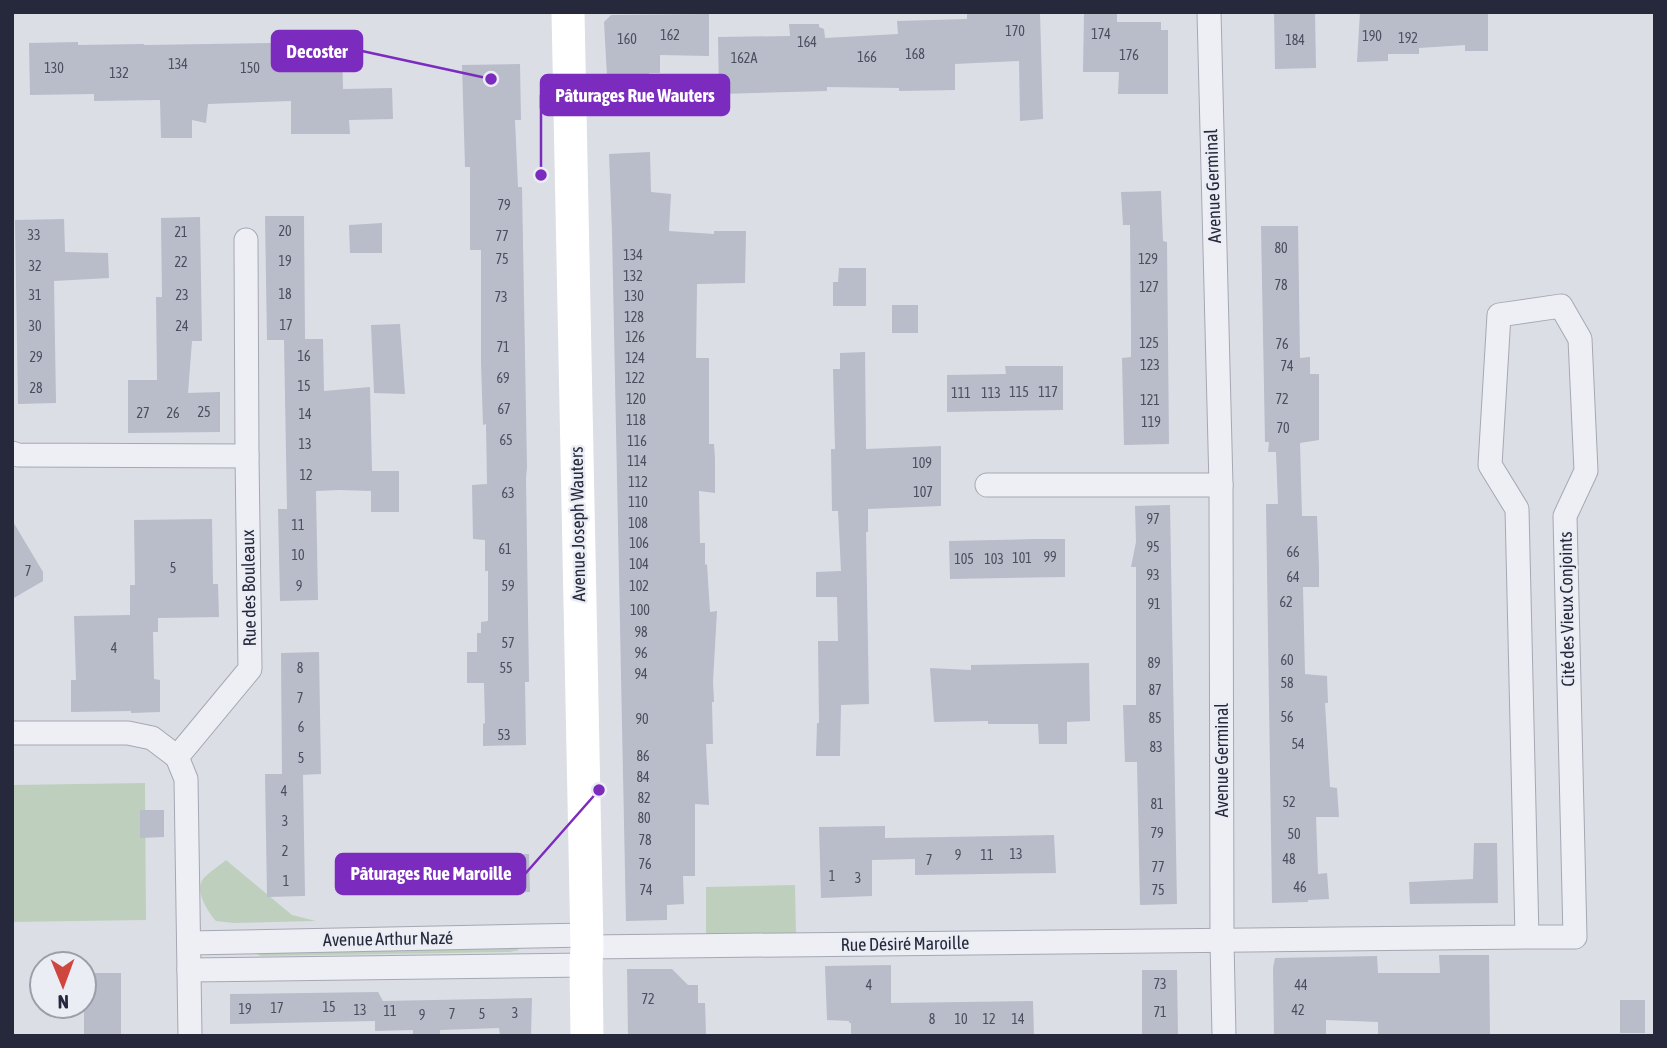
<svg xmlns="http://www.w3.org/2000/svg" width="1667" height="1048" font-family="'Asap Condensed',sans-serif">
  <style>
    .green { fill: #bed0bd }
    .building { fill: #b9bcc9 }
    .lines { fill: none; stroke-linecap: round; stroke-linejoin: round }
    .street-casing { stroke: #a5a8b3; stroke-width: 25 }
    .street { stroke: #eeeff5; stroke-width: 23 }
    .secondary { stroke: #fff; stroke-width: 33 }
    .labels { text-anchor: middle; stroke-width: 5; stroke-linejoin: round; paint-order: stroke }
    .number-label { font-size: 14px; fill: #4b4e5f }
    .street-label { font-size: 18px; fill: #26293c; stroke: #ebedf4 }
    .leader { fill: none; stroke: #7b2cbf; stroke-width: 2.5 }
    .callout-dot { fill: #7b2cbf; stroke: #ebedf4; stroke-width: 2.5 }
    .callout { fill: #7b2cbf; stroke: #7b2cbf; stroke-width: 2.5 }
    .callout-label { font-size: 19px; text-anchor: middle; font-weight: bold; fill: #fff }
  </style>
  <rect width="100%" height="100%" fill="#dcdee6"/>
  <g class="green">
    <polygon points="145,783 146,920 12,922 12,785"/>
    <path d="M 226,860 L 292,915 L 316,921 L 234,923 L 216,921 C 208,912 194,891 203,879 C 209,872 219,866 226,860 Z"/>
    <polygon points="795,885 796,934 706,935 706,887"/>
    <polygon points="516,944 519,950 510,952 261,956 254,953 261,949"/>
  </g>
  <g class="building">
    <polygon points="967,12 1040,12 1043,119 1020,121 1019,61 955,64 955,90 899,91 899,88 827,87 827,91 719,94 718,37 790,36 789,24 819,24 819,27 824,29 825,38 898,34 897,21 967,19"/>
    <polygon points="1084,12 1117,12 1117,22 1161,22 1161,30 1168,30 1168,94 1118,94 1119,72 1083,72"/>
    <polygon points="1274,12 1315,12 1316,68 1275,69"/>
    <polygon points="1360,12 1488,12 1488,51 1465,51 1465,45 1419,48 1419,54 1388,54 1388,61 1357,62"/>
    <polygon points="709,14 709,56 660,55 660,73 649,73 649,75 607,76 604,22 611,15"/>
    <polygon points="78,42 78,45 144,44 144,45 342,42 343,89 392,88 393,119 349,120 350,134 291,134 291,101 208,104 206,123 192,120 192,138 161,138 160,100 94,101 94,94 30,95 29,43"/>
    <polygon points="520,64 521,120 515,120 518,187 522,187 527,467 526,478 529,682 525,682 526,745 483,746 483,724 485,723 484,683 467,683 467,652 477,652 477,633 481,633 481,622 488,621 488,571 485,571 485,540 473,539 472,485 487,484 486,424 483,425 481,363 481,250 470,250 470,167 465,167 462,65"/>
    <polygon points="650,152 651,192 671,194 669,231 714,234 714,231 746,231 745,283 697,284 696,358 709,358 709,444 714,444 715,459 715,493 699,491 700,543 705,543 705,565 707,564 710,612 717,611 713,681 714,702 712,702 713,744 706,744 709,805 695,804 695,876 683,876 684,904 667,905 667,920 626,921 612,232 609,154"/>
    <polygon points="1161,191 1163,241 1167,242 1169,444 1124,445 1122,358 1131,357 1131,329 1130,225 1123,225 1121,192"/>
    <polygon points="265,216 304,216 305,339 323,339 324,391 370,387 372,471 399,471 399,512 371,512 371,491 340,490 316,491 318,600 280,601 278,509 287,509 284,340 288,340 267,340"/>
    <polygon points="200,217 202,341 192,341 188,393 220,392 220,432 128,433 128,380 157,380 156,297 162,297 161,218"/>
    <polygon points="64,219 65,252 108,253 109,278 54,281 56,403 18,404 15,220"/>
    <polygon points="382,223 382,253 350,253 349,225"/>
    <polygon points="1261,226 1298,226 1300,358 1310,357 1310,374 1319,374 1319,440 1300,443 1302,516 1317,516 1319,567 1319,587 1303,587 1305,674 1327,676 1328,703 1325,703 1330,787 1337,788 1339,817 1316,817 1318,874 1327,873 1329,899 1308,900 1308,902 1272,903 1266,504 1278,504 1276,452 1268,452 1269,442 1265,442"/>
    <polygon points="839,268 866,268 866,306 833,306 833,282 838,282"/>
    <rect x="892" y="305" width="26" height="28"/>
    <polygon points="400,324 405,394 374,393 371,325"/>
    <polygon points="865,352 866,449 941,446 941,506 868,509 868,532 866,532 869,704 841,705 840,756 816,756 817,723 819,723 818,641 838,641 837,597 816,597 816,572 841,571 838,511 832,511 831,449 835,449 833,369 840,369 840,353"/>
    <polygon points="1005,366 1063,366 1063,410 947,412 947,375 1006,374"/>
    <polygon points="1170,505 1177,904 1140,905 1137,762 1125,762 1123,705 1136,705 1136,567 1131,567 1136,542 1135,506"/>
    <polygon points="212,519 213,584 218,584 219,617 158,618 158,632 153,632 154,679 160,680 160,712 131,713 131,711 71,712 71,680 76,680 74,616 130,615 130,585 135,585 134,520"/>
    <polygon points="12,520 43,572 43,581 12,599"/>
    <polygon points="1035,539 1065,539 1065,577 950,579 949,541"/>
    <polygon points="319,652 321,774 300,775 303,775 305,896 267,897 265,774 282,774 281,653"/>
    <polygon points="1089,663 1090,721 1067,722 1067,744 1039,744 1038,724 988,724 988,721 934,722 930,668 971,670 971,665"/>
    <polygon points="140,810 164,810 164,837 140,838"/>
    <polygon points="885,826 885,838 1054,835 1056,873 915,875 915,859 872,860 872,896 821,898 819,827"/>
    <polygon points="1474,843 1497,843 1498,903 1410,904 1409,882 1473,879"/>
    <polygon points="529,854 530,892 378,895 376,856"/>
    <polygon points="1439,955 1489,955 1490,1036 1378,1036 1378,1022 1326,1020 1326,1036 1274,1036 1273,968 1275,958 1377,956 1378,973 1440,973"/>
    <polygon points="891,965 891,1003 1033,1001 1034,1036 851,1036 851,1023 849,1023 849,1021 827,1020 825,966"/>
    <polygon points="627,969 672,969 688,985 698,985 698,1003 705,1003 706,1036 628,1036"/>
    <polygon points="1142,970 1177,970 1178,1036 1142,1036"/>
    <polygon points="91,973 121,973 121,1036 84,1036 84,981 91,981"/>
    <polygon points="378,992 383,1001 532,998 531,1036 500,1036 499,1028 440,1030 440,1036 413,1036 413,1030 375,1031 375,1021 230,1024 230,994"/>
    <rect x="1620" y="1000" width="25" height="33"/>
  </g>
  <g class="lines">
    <defs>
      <g id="street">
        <polyline points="1209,12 1221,485 1222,941 1224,1036"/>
        <polyline points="246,240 247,456"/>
        <polyline points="12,453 18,455 247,456 250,669 177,757"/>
        <polyline points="987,485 1221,485"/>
        <polyline points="12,733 128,733 152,738 177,757"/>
        <polyline points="177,757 186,779 190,1036"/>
        <polyline points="189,943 587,935"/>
        <polyline points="587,947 1527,937 1575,937 1565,516 1586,471 1580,339 1561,306 1499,315 1490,465 1517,509 1527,937"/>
        <polyline points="189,970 586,965"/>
      </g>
    </defs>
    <use href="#street" class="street-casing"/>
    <use href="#street" class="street"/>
    <polyline class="secondary" points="568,12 587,947 586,965 587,1036"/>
  </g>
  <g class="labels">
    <g class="number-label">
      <text x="1015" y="36">170</text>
      <text x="1101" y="39">174</text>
      <text x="670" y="40">162</text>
      <text x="1372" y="41">190</text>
      <text x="1408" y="43">192</text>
      <text x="627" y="44">160</text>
      <text x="1295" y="45">184</text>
      <text x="807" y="47">164</text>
      <text x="915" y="59">168</text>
      <text x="1129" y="60">176</text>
      <text x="867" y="62">166</text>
      <text x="744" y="63">162A</text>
      <text x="178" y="69">134</text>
      <text x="54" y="73">130</text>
      <text x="250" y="73">150</text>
      <text x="119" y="78">132</text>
      <text x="504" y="210">79</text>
      <text x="285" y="236">20</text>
      <text x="181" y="237">21</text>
      <text x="34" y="240">33</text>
      <text x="502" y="241">77</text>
      <text x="1281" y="253">80</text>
      <text x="633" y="260">134</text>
      <text x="502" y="264">75</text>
      <text x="1148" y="264">129</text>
      <text x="285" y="266">19</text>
      <text x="181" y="267">22</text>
      <text x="35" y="271">32</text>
      <text x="633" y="281">132</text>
      <text x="1281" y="290">78</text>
      <text x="1149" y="292">127</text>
      <text x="285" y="299">18</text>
      <text x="35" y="300">31</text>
      <text x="182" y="300">23</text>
      <text x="634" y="301">130</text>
      <text x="501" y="302">73</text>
      <text x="634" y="322">128</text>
      <text x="286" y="330">17</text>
      <text x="35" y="331">30</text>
      <text x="182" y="331">24</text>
      <text x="635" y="342">126</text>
      <text x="1149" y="348">125</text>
      <text x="1282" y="349">76</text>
      <text x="503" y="352">71</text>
      <text x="304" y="361">16</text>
      <text x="36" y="362">29</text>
      <text x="635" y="363">124</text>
      <text x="1150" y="370">123</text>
      <text x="1287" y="371">74</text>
      <text x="503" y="383">69</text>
      <text x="635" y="383">122</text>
      <text x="304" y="391">15</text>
      <text x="36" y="393">28</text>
      <text x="1019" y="397">115</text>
      <text x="1048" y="397">117</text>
      <text x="961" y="398">111</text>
      <text x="991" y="398">113</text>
      <text x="636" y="404">120</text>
      <text x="1282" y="404">72</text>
      <text x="1150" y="405">121</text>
      <text x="504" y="414">67</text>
      <text x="204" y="417">25</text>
      <text x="143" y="418">27</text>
      <text x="173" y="418">26</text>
      <text x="305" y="419">14</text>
      <text x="636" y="425">118</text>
      <text x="1151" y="427">119</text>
      <text x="1283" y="433">70</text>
      <text x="506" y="445">65</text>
      <text x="637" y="446">116</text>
      <text x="305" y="449">13</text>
      <text x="637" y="466">114</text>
      <text x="922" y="468">109</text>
      <text x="306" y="480">12</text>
      <text x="638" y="487">112</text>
      <text x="923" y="497">107</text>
      <text x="508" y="498">63</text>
      <text x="638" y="507">110</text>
      <text x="1153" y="524">97</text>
      <text x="638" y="528">108</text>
      <text x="298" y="530">11</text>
      <text x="639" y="548">106</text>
      <text x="1153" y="552">95</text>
      <text x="505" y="554">61</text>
      <text x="1293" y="557">66</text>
      <text x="298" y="560">10</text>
      <text x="1050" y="562">99</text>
      <text x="1022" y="563">101</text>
      <text x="964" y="564">105</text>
      <text x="994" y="564">103</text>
      <text x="639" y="569">104</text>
      <text x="173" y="573">5</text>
      <text x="28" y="576">7</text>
      <text x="1153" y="580">93</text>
      <text x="1293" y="582">64</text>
      <text x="299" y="591">9</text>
      <text x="508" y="591">59</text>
      <text x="639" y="591">102</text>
      <text x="1286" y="607">62</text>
      <text x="1154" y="609">91</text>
      <text x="640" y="615">100</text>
      <text x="641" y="637">98</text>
      <text x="508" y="648">57</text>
      <text x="114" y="653">4</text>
      <text x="641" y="658">96</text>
      <text x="1287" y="665">60</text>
      <text x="1154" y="668">89</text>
      <text x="300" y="673">8</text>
      <text x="506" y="673">55</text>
      <text x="641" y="679">94</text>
      <text x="1287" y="688">58</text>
      <text x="1155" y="695">87</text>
      <text x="300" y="703">7</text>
      <text x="1287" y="722">56</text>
      <text x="1155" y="723">85</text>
      <text x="642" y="724">90</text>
      <text x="301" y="732">6</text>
      <text x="504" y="740">53</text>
      <text x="1298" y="749">54</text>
      <text x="1156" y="752">83</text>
      <text x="643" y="761">86</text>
      <text x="301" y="763">5</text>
      <text x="643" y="782">84</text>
      <text x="284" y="796">4</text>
      <text x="644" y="803">82</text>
      <text x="1289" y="807">52</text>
      <text x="1157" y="809">81</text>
      <text x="644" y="823">80</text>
      <text x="285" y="826">3</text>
      <text x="1157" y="838">79</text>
      <text x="1294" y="839">50</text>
      <text x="645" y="845">78</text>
      <text x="285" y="856">2</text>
      <text x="1016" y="859">13</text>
      <text x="958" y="860">9</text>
      <text x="987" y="860">11</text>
      <text x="1289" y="864">48</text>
      <text x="929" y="865">7</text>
      <text x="645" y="869">76</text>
      <text x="1158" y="872">77</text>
      <text x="832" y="881">1</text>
      <text x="858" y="883">3</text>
      <text x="286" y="886">1</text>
      <text x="1300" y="892">46</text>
      <text x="646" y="895">74</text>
      <text x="1158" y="895">75</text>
      <text x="1160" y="989">73</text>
      <text x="869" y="990">4</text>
      <text x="1301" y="990">44</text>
      <text x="648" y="1004">72</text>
      <text x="329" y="1012">15</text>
      <text x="277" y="1013">17</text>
      <text x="245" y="1014">19</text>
      <text x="360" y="1015">13</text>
      <text x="1298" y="1015">42</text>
      <text x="390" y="1016">11</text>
      <text x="1160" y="1017">71</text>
      <text x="515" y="1018">3</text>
      <text x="452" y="1019">7</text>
      <text x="482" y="1019">5</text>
      <text x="422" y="1020">9</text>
      <text x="932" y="1024">8</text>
      <text x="961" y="1024">10</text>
      <text x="989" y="1024">12</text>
      <text x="1018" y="1024">14</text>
    </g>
    <g class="street-label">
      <text transform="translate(1213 186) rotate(-92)" y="6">Avenue Germinal</text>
      <text transform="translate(578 524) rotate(-91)" y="6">Avenue Joseph Wauters</text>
      <text transform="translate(249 588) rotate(-91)" y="6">Rue des Bouleaux</text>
      <text transform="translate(1567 609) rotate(-91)" y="6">Cité des Vieux Conjoints</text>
      <text transform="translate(1222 760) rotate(-90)" y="6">Avenue Germinal</text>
      <text transform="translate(388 939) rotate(-1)" y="6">Avenue Arthur Nazé</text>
      <text transform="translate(905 944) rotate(-1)" y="6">Rue Désiré Maroille</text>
    </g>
  </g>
  <path class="leader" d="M491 79L362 51M541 175L541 95M599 790L525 874"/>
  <g class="callout-dot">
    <circle cx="491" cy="79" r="7"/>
    <circle cx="541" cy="175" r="7"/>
    <circle cx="599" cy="790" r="7"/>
  </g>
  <g class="callout">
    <rect x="272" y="31" width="90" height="40" rx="7"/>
    <rect x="541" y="75" width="188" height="40" rx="7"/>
    <rect x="336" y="854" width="189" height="40" rx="7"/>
  </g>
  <g class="callout-label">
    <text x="317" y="58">Decoster</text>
    <text x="635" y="102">Pâturages Rue Wauters</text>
    <text x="431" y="880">Pâturages Rue Maroille</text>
  </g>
  <rect width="1667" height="1048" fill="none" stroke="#26293c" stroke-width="28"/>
  <g transform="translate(63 985) rotate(179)"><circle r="33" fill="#ebedf4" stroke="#9c9faa" stroke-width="2"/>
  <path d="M0-5L12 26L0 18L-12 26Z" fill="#ce463e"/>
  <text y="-10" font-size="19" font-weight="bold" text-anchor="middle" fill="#26293c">N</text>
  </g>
</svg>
